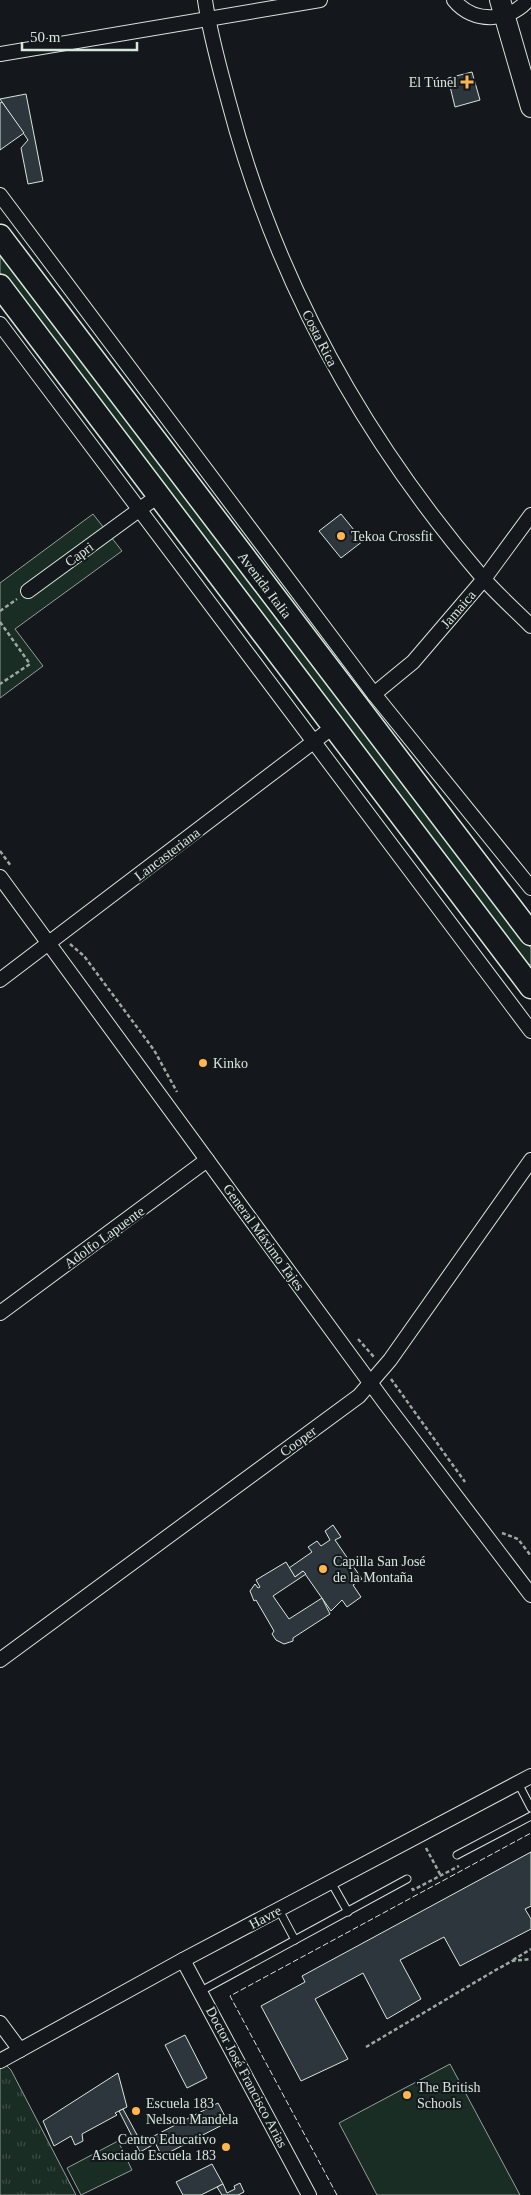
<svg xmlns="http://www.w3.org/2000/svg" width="531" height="2195" font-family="Georgia,serif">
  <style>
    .green { fill: #1a2d24; stroke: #939e99 }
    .park { fill: url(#park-tufts); stroke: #939e99 }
    .building { fill: #2c363c; stroke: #d8e6dc }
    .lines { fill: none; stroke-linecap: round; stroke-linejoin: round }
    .lane-casing { stroke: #d8e6dc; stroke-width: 9 }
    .street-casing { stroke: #d8e6dc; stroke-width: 16 }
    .secondary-casing { stroke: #d8e6dc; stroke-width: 22 }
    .primary-casing { stroke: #d8e6dc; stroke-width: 25 }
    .path { stroke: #9da8a2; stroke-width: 2.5; stroke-dasharray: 4 2.5; stroke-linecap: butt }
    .lane { stroke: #14181c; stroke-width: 7 }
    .street { stroke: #14181c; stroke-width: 14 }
    .secondary { stroke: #14181c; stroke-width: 20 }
    .primary { stroke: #14181c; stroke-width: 22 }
    .fence { stroke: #d8e6dc; stroke-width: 1; stroke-dasharray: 6 2.5; stroke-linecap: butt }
    .poi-dot { fill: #ffb74d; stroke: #14181c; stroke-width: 2 }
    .labels { text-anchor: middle; stroke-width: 4; stroke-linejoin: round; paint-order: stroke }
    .poi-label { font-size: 14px; fill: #d8e6dc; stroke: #14181c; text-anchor: start }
    .street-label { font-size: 14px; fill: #d8e6dc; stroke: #14181c }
  </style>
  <defs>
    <pattern id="park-tufts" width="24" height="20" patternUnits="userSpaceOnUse" patternTransform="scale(1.25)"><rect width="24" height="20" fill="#1a2d24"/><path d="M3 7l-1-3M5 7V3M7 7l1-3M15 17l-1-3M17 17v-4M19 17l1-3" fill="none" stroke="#3b4b43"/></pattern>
  </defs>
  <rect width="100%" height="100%" fill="#14181c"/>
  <g class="green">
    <polygon points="0,250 531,948 531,965 527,964 0,273"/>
    <polygon points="93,514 122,551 15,629 43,666 0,698 0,583"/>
    <polygon points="450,2064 520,2195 377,2195 339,2123"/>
    <polygon points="118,2141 132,2170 81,2195 67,2168"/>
  </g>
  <polygon class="park" points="6,2065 11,2070 76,2195 0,2195 0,2068"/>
  <g class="building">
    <polygon points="472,72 480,100 455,107 448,78"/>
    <polygon points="26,94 43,181 28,184 21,148 28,140 0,99"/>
    <polygon points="2,102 24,133 0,150 0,103"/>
    <polygon points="341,514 363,541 341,558 319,531"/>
    <polygon points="333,1525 341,1537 335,1540 362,1579 353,1585 361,1597 347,1607 342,1600 331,1611 303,1571 295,1577 289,1568 312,1552 308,1547 317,1541 321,1546 330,1540 325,1531"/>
    <polygon points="286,1562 295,1577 303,1571 306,1574 273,1596 289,1619 322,1598 330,1614 293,1638 293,1641 284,1644 276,1640 272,1634 274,1631 256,1600 254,1601 250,1591 255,1584 258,1588 260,1587 256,1580"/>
    <polygon points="531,1852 531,1906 525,1909 531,1919 531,1929 460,1966 444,1937 400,1960 421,1999 387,2019 363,1973 315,1999 348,2059 301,2081 261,2006 305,1982 302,1976"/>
    <polygon points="185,2035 207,2078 187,2088 165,2045"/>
    <polygon points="118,2073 127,2107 115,2113 117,2115 82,2134 83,2141 75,2145 71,2136 54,2146 43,2121"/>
    <polygon points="218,2103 228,2122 162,2156 152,2137"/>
    <polygon points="123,2109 142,2144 153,2138 156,2143 140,2152 119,2111"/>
    <polygon points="212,2164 223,2184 201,2195 183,2195 176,2182"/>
    <polygon points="240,2183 244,2192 238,2195 222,2195 217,2187 223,2184 227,2193 235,2189 234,2186"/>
  </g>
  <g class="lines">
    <defs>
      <g id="lane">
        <polyline points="518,1783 531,1808"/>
        <polyline points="457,1855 531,1816"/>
        <polyline points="331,1882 348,1912"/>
        <polyline points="279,1910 295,1940"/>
        <polyline points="201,1991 407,1879"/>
      </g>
      <g id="street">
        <path d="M 205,0 C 210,35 220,69 229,103 C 276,282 363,438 483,578 C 498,595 515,610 531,626"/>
        <path d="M 454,0 C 473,24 509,22 528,0"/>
        <polyline points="0,54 320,0"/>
        <polyline points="0,195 374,694 531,888"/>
        <polyline points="0,324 531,1031"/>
        <polyline points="28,591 158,496"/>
        <polyline points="374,694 413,662 484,579 531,515"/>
        <polyline points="0,877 385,1403 531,1595"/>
        <polyline points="0,980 333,727"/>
        <polyline points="0,1313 207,1160"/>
        <polyline points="0,1660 359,1396 390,1360 531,1160"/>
        <polyline points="183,1960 309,2195"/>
        <polyline points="0,2023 20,2050"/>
        <polyline points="0,2061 183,1960 531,1776"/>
      </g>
      <polyline id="secondary" points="500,0 531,107"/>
      <g id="primary">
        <polyline points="0,236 531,934"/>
        <polyline points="0,286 531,987"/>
      </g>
    </defs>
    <use href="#lane" class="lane-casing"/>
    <use href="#street" class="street-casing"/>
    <use href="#secondary" class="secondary-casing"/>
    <use href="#primary" class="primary-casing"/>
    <g class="path">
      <polyline points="0,611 17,599"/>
      <polyline points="0,622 30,664 0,684"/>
      <polyline points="0,851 11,866"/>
      <polyline points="70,944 84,956 154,1050 177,1092"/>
      <polyline points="358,1339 374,1357"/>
      <polyline points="391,1379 465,1482"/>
      <polyline points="502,1533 518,1539 531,1556"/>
      <polyline points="426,1848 441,1876"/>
      <polyline points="412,1888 413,1890 459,1866"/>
      <polyline points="513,1960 531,1949"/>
      <polyline points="366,2047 494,1971 512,1961 531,1959"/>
    </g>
    <use href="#lane" class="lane"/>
    <use href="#street" class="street"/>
    <use href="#secondary" class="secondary"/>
    <use href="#primary" class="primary"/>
    <polyline class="fence" points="337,2195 230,1996 531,1833"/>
  </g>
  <g class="poi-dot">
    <path d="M464.5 74.5h5v5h5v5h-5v5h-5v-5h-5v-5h5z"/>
    <circle cx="341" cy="536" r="5"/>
    <circle cx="203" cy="1063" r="5"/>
    <circle cx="323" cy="1569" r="5"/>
    <circle cx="407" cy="2095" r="5"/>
    <circle cx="136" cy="2111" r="5"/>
    <circle cx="226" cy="2147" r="5"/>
  </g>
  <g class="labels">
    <g class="poi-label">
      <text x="457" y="87" text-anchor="end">El Túnel</text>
      <text x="351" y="541">Tekoa Crossfit</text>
      <text x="213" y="1068">Kinko</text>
      <text x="333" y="1566">Capilla San José<tspan x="333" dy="16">de la Montaña</tspan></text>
      <text x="417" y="2092">The British<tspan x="417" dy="16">Schools</tspan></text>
      <text x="146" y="2108">Escuela 183<tspan x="146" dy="16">Nelson Mandela</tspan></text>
      <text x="216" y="2144" text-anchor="end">Centro Educativo<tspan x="216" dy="16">Asociado Escuela 183</tspan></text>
    </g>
    <g class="street-label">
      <text transform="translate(320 338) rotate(63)" y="5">Costa Rica</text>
      <text transform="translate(79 554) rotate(-36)" y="5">Capri</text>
      <text transform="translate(265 585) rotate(53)" y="5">Avenida Italia</text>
      <text transform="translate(458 609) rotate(-49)" y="5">Jamaica</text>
      <text transform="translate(167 854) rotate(-37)" y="5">Lancasteriana</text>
      <text transform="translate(104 1237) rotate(-36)" y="5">Adolfo Lapuente</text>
      <text transform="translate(264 1237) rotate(54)" y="5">General Máximo Tajes</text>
      <text transform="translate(298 1441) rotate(-36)" y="5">Cooper</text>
      <text transform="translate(265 1917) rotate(-28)" y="5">Havre</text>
      <text transform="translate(247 2077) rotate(62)" y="5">Doctor José Francisco Arias</text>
    </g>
  </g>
  <path d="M22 42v8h115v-8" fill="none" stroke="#d8e6dc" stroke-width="2.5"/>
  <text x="30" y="42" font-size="15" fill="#d8e6dc" stroke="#14181c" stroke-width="4" paint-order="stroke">50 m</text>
</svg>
